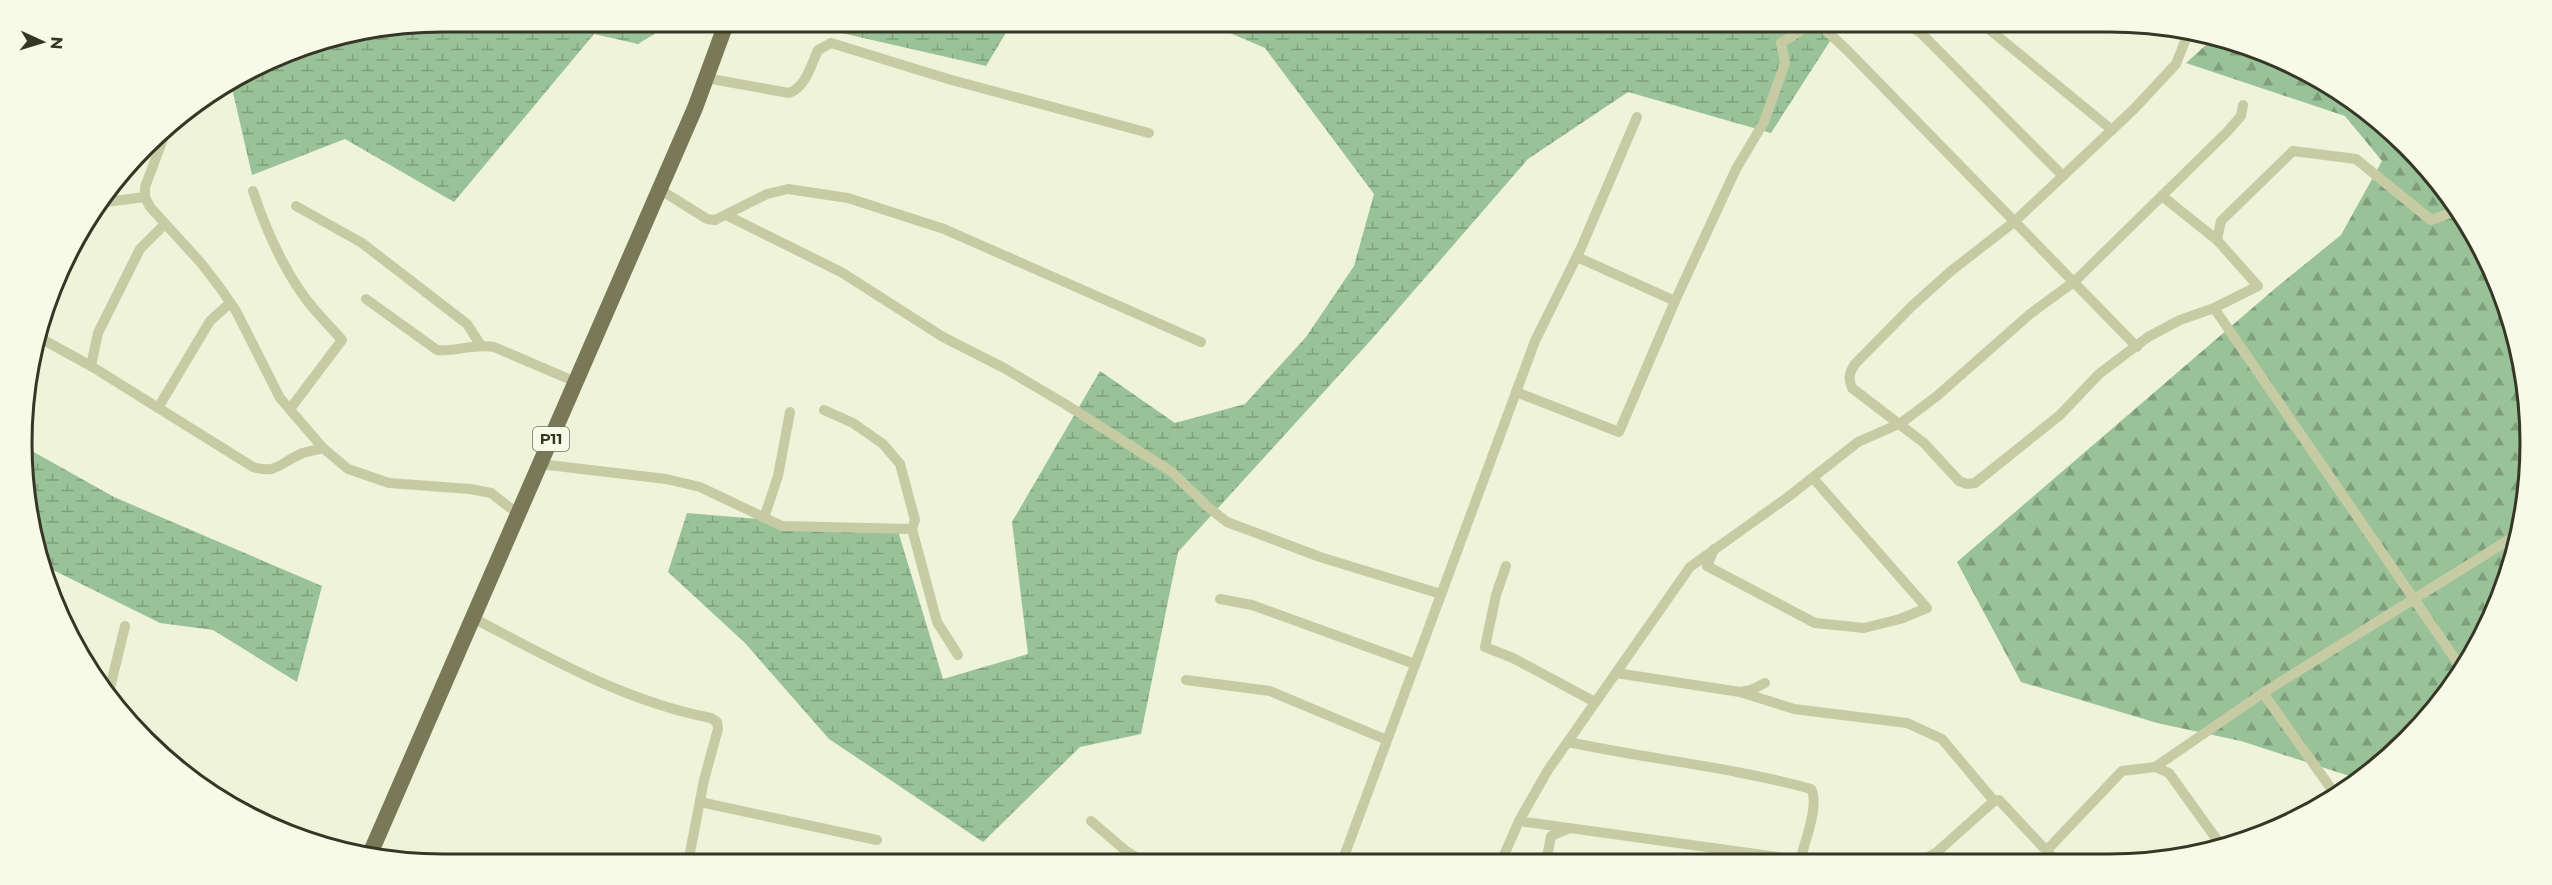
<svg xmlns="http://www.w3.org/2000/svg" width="2552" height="885" font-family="Montserrat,sans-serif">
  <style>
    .forest { fill: url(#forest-firs) }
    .wetland { fill: url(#wetland-marsh) }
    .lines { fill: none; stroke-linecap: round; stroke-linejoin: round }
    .street { stroke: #c7cba4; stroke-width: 10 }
    .primary { stroke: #797857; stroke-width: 16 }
    .labels { text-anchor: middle; stroke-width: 4.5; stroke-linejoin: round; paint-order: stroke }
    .shield { fill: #f6fae6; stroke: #707160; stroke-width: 1.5 }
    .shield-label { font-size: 15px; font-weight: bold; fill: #363626 }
    .rim { fill: none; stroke: #363626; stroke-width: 3 }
  </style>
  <defs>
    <pattern id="forest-firs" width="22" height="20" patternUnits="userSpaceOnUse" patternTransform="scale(1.5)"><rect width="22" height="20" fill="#99c298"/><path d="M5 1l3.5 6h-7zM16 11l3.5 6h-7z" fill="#7e9e7c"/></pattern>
    <pattern id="wetland-marsh" width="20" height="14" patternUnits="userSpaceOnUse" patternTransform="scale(1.5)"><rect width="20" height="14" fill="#99c298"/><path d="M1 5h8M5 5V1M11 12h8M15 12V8" fill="none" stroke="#7e9e7c"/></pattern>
  </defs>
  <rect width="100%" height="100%" fill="#eef3d9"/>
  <polygon class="forest" points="2217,35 2296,64 2366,108 2426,164 2474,231 2509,307 2527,387 2530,470 2517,551 2474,654 2388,759 2359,779 2241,741 2157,723 2021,682 1957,562 2278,286 2341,235 2382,161 2345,116 2186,63"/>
  <g class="wetland">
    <polygon points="443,21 675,21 638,44 594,34 454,202 345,139 252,175 232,88 229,86 282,53 361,29"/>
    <polygon points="835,21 1013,21 986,66 837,32"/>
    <polygon points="1202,21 1843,21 1771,133 1628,92 1528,159 1371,340 1178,552 1141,734 1080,747 983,842 829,739 745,643 668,572 687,513 898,531 943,679 1028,654 1012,522 1100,371 1175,423 1245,404 1306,337 1354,266 1374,194 1265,48"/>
    <path d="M 23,446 L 114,497 L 322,586 L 297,682 L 213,630 L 160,623 L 41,564 C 28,534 22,479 23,446 Z"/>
  </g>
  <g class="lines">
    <g class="street">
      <polyline points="1816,21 1848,51 2137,347"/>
      <polyline points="1903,21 1921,33 2063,176"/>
      <polyline points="1979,21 2112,130"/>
      <path d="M 706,78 L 789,93 C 806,87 811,65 818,50 L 831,43 L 948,79 L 1149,133"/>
      <polyline points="169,123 145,187 145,197 150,207 201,263 221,289 236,311 280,398 323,448 348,469 389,483 470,489 491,493 518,514"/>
      <polyline points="659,189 707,219 715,220 767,194 788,189 848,198 944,229 1201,342"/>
      <path d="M 253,191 C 265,227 281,264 303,295 C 314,311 329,325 342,340 L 290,409"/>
      <path d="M 2162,196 L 2217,240 L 2258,286 L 2214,308 L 2180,320 L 2148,337 L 2099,374 L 2060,415 L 1975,483 L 1967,484 L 1959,481 L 1924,443 L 1852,388 C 1848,378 1849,373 1855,364 L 1912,306 L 1951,271 L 2014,222 L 2134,109 L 2176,64 L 2189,31"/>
      <polyline points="98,203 145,197"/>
      <polyline points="296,206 362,243 467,324 480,344"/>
      <polyline points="728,216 841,272 943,337 1004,368 1065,404 1172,472 1208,507 1227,522 1320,557 1441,594"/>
      <polyline points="2217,240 2221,221 2293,151 2356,159 2431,220 2459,210"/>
      <path d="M 366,299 L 437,350 C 458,352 473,343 494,347 L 576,382"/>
      <polyline points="1675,301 1736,169 1764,122 1785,63 1781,43 1806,27 1810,21"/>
      <polyline points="2214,308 2462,669"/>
      <path d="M 40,338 L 91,366 L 253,467 C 277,475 282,461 303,453 C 310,451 317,450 323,448"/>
      <polyline points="91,366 98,333 140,249 165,224"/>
      <polyline points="1516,392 1619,432 1675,301 1577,257"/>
      <polyline points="158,408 210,321 230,303"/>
      <polyline points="824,410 853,423 883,444 900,464 915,520 912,529"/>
      <polyline points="540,464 666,479 700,487 782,526 912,529 937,622 958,655"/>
      <polyline points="764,518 778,476 790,412"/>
      <polyline points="1714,549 1707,566 1815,623 1864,628 1900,619 1927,608 1813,478"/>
      <polyline points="1506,566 1496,595 1485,647 1513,658 1595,702"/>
      <polyline points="1220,599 1252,605 1415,664"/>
      <path d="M 473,618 C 550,658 626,702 711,718 L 717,722 L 718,729 L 704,780 L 688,863"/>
      <polyline points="1616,673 1740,692 1751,690 1765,683"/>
      <polyline points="1186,680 1270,691 1387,740"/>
      <polyline points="1740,692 1794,709 1907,723 1942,739 1994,801"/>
      <polyline points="2263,693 2335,794"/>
      <polyline points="108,696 125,626"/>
      <path d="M 1568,742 C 1648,759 1731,767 1811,789 C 1820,805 1804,843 1800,861"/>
      <polyline points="2155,767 2263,693 2520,533"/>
      <polyline points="700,802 877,840"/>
      <polyline points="1091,821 1126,851 1145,863"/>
      <polyline points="1519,821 1800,860"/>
      <polyline points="2047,850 2122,771 2155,767 2169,773 2220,844"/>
      <polyline points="1922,861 1937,852 1994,801 1999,800 2056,861"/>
      <polyline points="1342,862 1535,341 1581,248 1637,117"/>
      <polyline points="1501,862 1519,821 1548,770 1690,567 1788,497 1858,442 1901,423 1937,396 2030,314 2075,281 2227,132 2241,116 2243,105"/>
      <polyline points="1546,862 1551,836 1568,829"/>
    </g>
    <polyline class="primary" points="370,854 695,108 727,21"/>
  </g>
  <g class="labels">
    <rect class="shield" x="533" y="427" width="36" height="24" rx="4.5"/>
    <g class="shield-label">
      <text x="551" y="444">P11</text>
    </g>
  </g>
  <path d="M0 0H2552V885H0ZM443 32H2109A411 411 0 0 1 2520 443V443A411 411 0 0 1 2109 854H443A411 411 0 0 1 32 443V443A411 411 0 0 1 443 32Z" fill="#f6fae6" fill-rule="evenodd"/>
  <path class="rim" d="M443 32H2109A411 411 0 0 1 2520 443V443A411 411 0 0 1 2109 854H443A411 411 0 0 1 32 443V443A411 411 0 0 1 443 32Z"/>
  <g transform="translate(42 42) rotate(94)" stroke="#f6fae6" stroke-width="4.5" paint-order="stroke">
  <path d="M0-4.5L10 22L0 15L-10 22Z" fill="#363626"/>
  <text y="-9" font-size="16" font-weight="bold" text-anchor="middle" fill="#363626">N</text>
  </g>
</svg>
